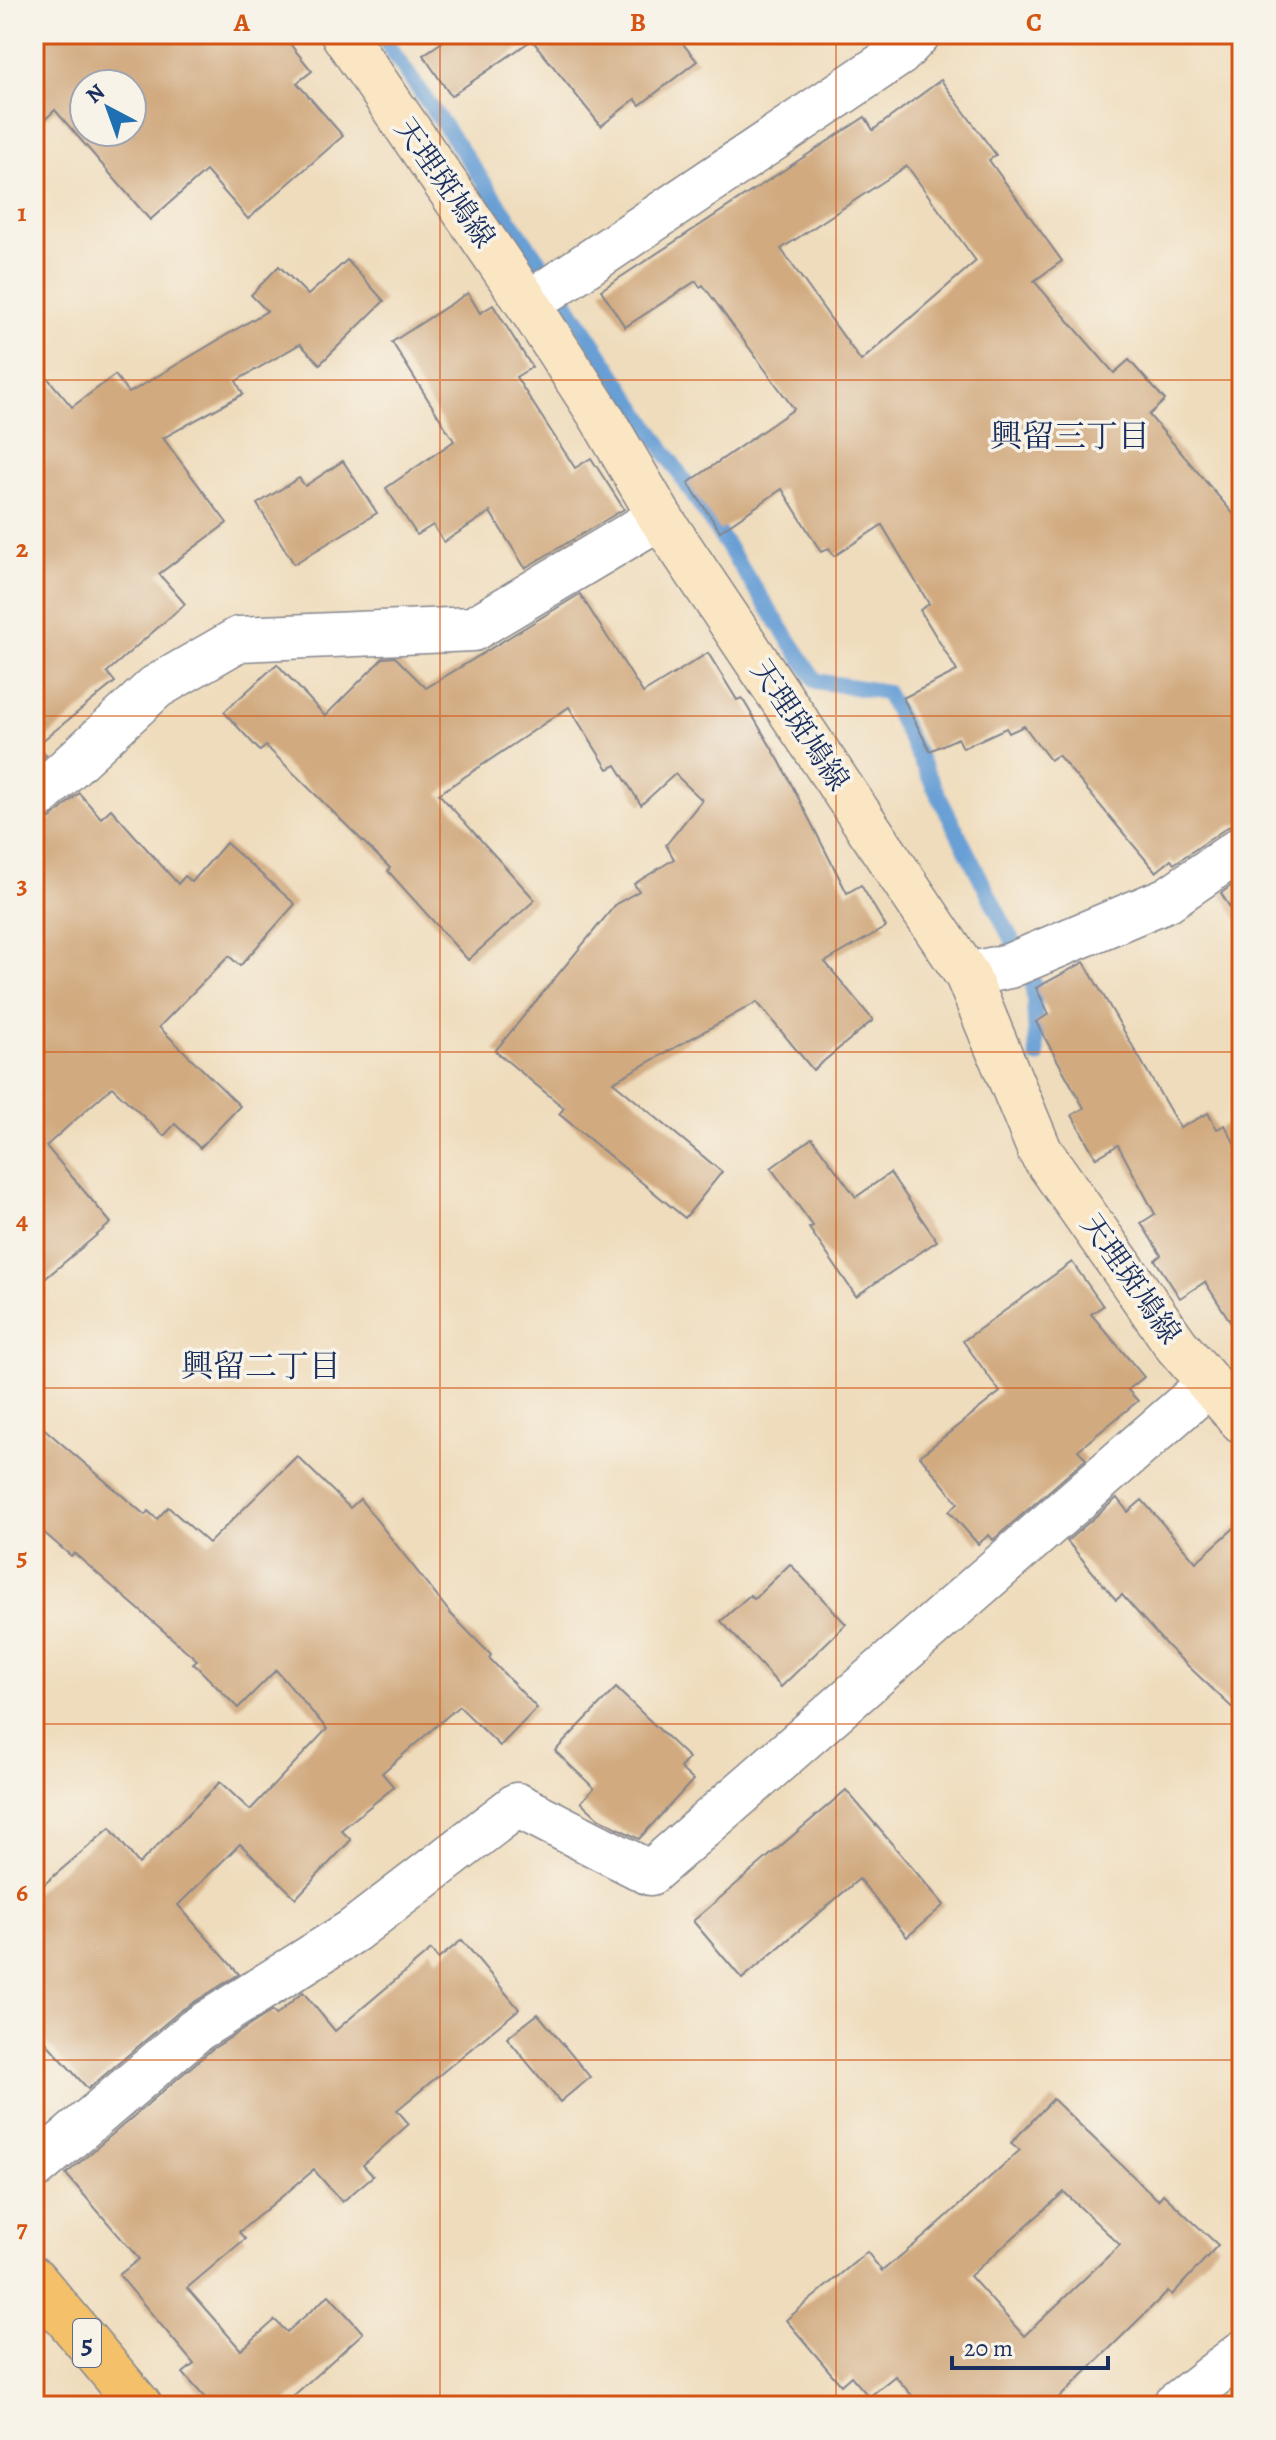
<svg xmlns="http://www.w3.org/2000/svg" width="1276" height="2440" font-family="Alegreya,'Noto Serif JP',serif">
  <style>
    .lines { fill: none; stroke-linecap: round; stroke-linejoin: round }
    .stream { stroke: #689fd5; stroke-width: 16 }
    .building { fill: #d1aa80; fill-rule: evenodd }
    .street-casing { stroke: #85868d; stroke-width: 47 }
    .secondary-casing { stroke: #85868d; stroke-width: 47 }
    .primary-casing { stroke: #85868d; stroke-width: 47 }
    .street { stroke: #fff; stroke-width: 44 }
    .secondary { stroke: #fbe6c3; stroke-width: 44 }
    .primary { stroke: #f4c16a; stroke-width: 44 }
    .grid { fill: none; stroke: #d45514; stroke-width: 2; stroke-opacity: 0.55 }
    .labels { text-anchor: middle; stroke-width: 7; stroke-linejoin: round; paint-order: stroke }
    .shield { fill: #f7f3e8; stroke: #5d6a87; stroke-width: 2 }
    .shield-label { font-size: 28px; font-weight: bold; fill: #1b2f5e }
    .street-label { font-size: 30px; fill: #1b2f5e; stroke: #f7f3e8 }
    .neighbourhood-label { font-size: 32px; fill: #1b2f5e; stroke: #f7f3e8 }
    .neatline { fill: none; stroke: #d45514; stroke-width: 3 }
    .grid-label { font-size: 26px; text-anchor: middle; font-weight: bold; fill: #d45514 }
  </style>
  <rect width="100%" height="100%" fill="#f7f3e8"/>
  <filter id="ink" filterUnits="userSpaceOnUse"><feTurbulence type="fractalNoise" baseFrequency=".0125" numOctaves="2"/><feDisplacementMap in="SourceGraphic" scale="16" xChannelSelector="R" yChannelSelector="G"/><feConvolveMatrix kernelMatrix="1 2 1 2 8 2 1 2 1" color-interpolation-filters="sRGB"/></filter>
  <filter id="wash" filterUnits="userSpaceOnUse"><feTurbulence type="fractalNoise" baseFrequency=".006" numOctaves="4" result="noise"/><feDisplacementMap in="SourceGraphic" scale="32" xChannelSelector="R" yChannelSelector="G"/><feGaussianBlur stdDeviation="1.8" result="paint"/><feColorMatrix in="noise" values="0 0 0 0 0 0 0 0 0 0 0 0 0 0 0 0 0 1.4 0 .05"/><feComposite in="paint" operator="in"/></filter>
  <g filter="url(#wash)">
    <rect width="100%" height="100%" fill="#efdcbc"/>
    <g class="lines">
      <polyline class="stream" points="380,34 548,274 816,681 886,692 1033,982 1037,1056"/>
    </g>
    <g id="blocks">
      <g class="building">
        <path d="M 34,34 L 282,34 L 312,71 L 297,83 L 343,136 L 248,219 L 206,171 L 150,220 L 55,110 L 34,130 ZM 84,84 L 132,84 L 132,132 L 84,132 Z"/>
        <polygon points="454,34 675,34 697,61 640,105 635,99 601,126 532,40 451,96 423,55"/>
        <path d="M 941,80 L 996,155 L 989,160 L 1062,261 L 1034,281 L 1114,373 L 1129,360 L 1165,400 L 1149,415 L 1242,524 L 1242,823 L 1228,827 L 1174,864 L 1171,860 L 1156,872 L 1058,755 L 1050,760 L 1024,726 L 1009,733 L 1006,728 L 963,748 L 958,738 L 930,751 L 903,698 L 957,671 L 920,610 L 929,604 L 882,525 L 834,556 L 829,548 L 821,552 L 782,489 L 720,531 L 688,483 L 794,409 L 703,285 L 700,287 L 696,281 L 625,327 L 601,290 L 865,117 L 873,130 ZM 907,166 L 976,261 L 861,361 L 781,249 Z"/>
        <polygon points="347,260 384,301 320,364 300,344 236,381 243,394 163,438 227,523 159,574 185,604 107,672 115,682 37,745 46,755 34,766 34,362 72,407 115,375 129,393 267,311 251,295 279,266 308,295"/>
        <polygon points="468,293 480,313 493,305 532,367 516,377 575,468 591,458 624,509 525,568 490,512 444,542 433,525 417,535 386,488 454,441 392,342"/>
        <polygon points="343,461 377,513 294,564 257,504 299,478 305,486"/>
        <polygon points="580,594 643,693 708,653 737,700 742,698 780,762 847,893 861,885 886,927 825,962 873,1020 813,1070 757,1002 613,1082 722,1172 685,1218 559,1114 564,1108 495,1051 616,904 639,891 634,884 674,859 666,845 702,800 675,774 641,805 616,765 608,769 569,707 439,794 535,900 468,960 388,871 390,868 266,746 260,751 224,712 277,664 325,716 383,658 395,657 426,688"/>
        <polygon points="79,793 101,818 111,809 178,884 185,876 192,882 226,843 295,904 240,966 229,956 159,1027 240,1106 200,1148 175,1124 164,1136 112,1087 46,1146 111,1223 34,1288 34,824 50,819"/>
        <polygon points="1242,878 1242,927 1221,893"/>
        <polygon points="1084,962 1180,1128 1208,1113 1217,1129 1225,1125 1242,1158 1242,1340 1205,1282 1180,1298 1155,1260 1161,1255 1141,1223 1155,1214 1118,1145 1096,1158 1072,1115 1084,1108 1036,1022 1049,1014 1036,988"/>
        <polygon points="812,1138 856,1197 890,1173 937,1241 856,1296 809,1228 813,1226 771,1168"/>
        <polygon points="1072,1262 1103,1306 1091,1314 1144,1377 1128,1390 1138,1401 1078,1450 1086,1459 993,1540 989,1535 978,1544 949,1511 958,1503 920,1456 1000,1392 963,1341"/>
        <polygon points="34,1420 145,1515 148,1511 157,1519 168,1507 209,1543 297,1456 350,1508 360,1499 451,1614 491,1655 489,1658 537,1708 500,1746 459,1706 382,1773 394,1787 341,1830 351,1840 296,1898 240,1844 178,1905 239,1974 180,2011 88,2089 34,2029 34,1893 110,1828 139,1864 220,1782 250,1810 327,1729 276,1670 238,1708 193,1663 197,1660 74,1553 71,1556 34,1524"/>
        <polygon points="1117,1498 1128,1512 1142,1500 1196,1562 1242,1521 1242,1717 1168,1647 1122,1595 1116,1600 1067,1541"/>
        <polygon points="790,1564 846,1624 781,1687 721,1621 750,1595 754,1599"/>
        <polygon points="616,1688 689,1758 680,1768 693,1780 639,1839 598,1818 581,1802 594,1788 555,1751"/>
        <polygon points="846,1790 944,1905 907,1937 859,1879 742,1979 693,1921"/>
        <polygon points="462,1940 519,2009 397,2110 409,2124 363,2165 373,2176 342,2202 314,2170 239,2232 245,2239 187,2288 241,2350 275,2320 287,2332 329,2295 363,2333 282,2406 212,2406 183,2373 194,2364 119,2275 139,2259 66,2174 211,2050 272,2011 276,2015 303,1992 335,2031 431,1950 438,1959"/>
        <polygon points="538,2014 590,2077 560,2102 507,2038"/>
        <path d="M 1053,2099 L 1158,2200 L 1163,2194 L 1218,2245 L 1172,2295 L 1168,2291 L 1051,2406 L 921,2406 L 895,2376 L 869,2397 L 851,2376 L 841,2385 L 786,2320 L 867,2252 L 882,2271 L 925,2236 L 1020,2150 L 1011,2143 ZM 1064,2192 L 1120,2245 L 1024,2336 L 970,2276 Z"/>
      </g>
    </g>
  </g>
  <g filter="url(#ink)">
    <use href="#blocks" fill-opacity="0" stroke="#85868d" stroke-width="2"/>
    <g class="lines">
      <defs>
        <g id="street">
          <polyline points="528,304 899,54 918,34"/>
          <polyline points="34,800 156,687 239,639 473,629 660,517"/>
          <polyline points="967,975 1009,966 1168,899 1242,848"/>
          <polyline points="34,2168 196,2030 353,1931 517,1805 650,1873 1209,1384"/>
          <polyline points="1174,2406 1242,2353"/>
        </g>
        <polyline id="secondary" points="343,34 528,304 600,415 660,517 967,975 1040,1151 1177,1346 1242,1421"/>
        <polyline id="primary" points="34,2279 140,2406"/>
      </defs>
      <use href="#street" class="street-casing"/>
      <use href="#secondary" class="secondary-casing"/>
      <use href="#primary" class="primary-casing"/>
      <use href="#street" class="street"/>
      <use href="#secondary" class="secondary"/>
      <use href="#primary" class="primary"/>
    </g>
  </g>
  <path class="grid" d="M 440,34 L 440,2406M 836,34 L 836,2406M 34,380 L 1242,380M 34,716 L 1242,716M 34,1052 L 1242,1052M 34,1388 L 1242,1388M 34,1724 L 1242,1724M 34,2060 L 1242,2060"/>
  <g class="labels">
    <rect class="shield" x="73" y="2319" width="28" height="48" rx="6"/>
    <g class="shield-label">
      <text x="87" y="2353">5</text>
    </g>
    <g class="street-label">
      <text transform="translate(445 183) rotate(55)" y="10">天理斑鳩線</text>
      <text transform="translate(800 725) rotate(56)" y="10">天理斑鳩線</text>
      <text transform="translate(1131 1279) rotate(55)" y="10">天理斑鳩線</text>
    </g>
    <g class="neighbourhood-label">
      <text x="1070" y="447">興留三丁目</text>
      <text x="261" y="1377">興留二丁目</text>
    </g>
  </g>
  <rect width="1276" height="2440" fill="none" stroke="#f7f3e8" stroke-width="88"/>
  <g transform="translate(108 108) rotate(319)"><circle r="38" fill="#f7f3e8" stroke="#9fa5b1" stroke-width="2"/>
  <path d="M0-6L14 30L0 20L-14 30Z" fill="#1f6fb2"/>
  <text y="-12" font-size="22" font-weight="bold" text-anchor="middle" fill="#1b2f5e">N</text>
  </g>
  <path d="M952 2356v12h156v-12" fill="none" stroke="#1b2f5e" stroke-width="4"/>
  <text x="964" y="2356" font-size="24" fill="#1b2f5e" stroke="#f7f3e8" stroke-width="6" paint-order="stroke">20 m</text>
  <rect x="44" y="44" width="1188" height="2352" class="neatline"/>
  <g class="grid-label">
    <text x="242" y="31">A</text>
    <text x="638" y="31">B</text>
    <text x="1034" y="31">C</text>
    <text x="22" y="221">1</text>
    <text x="22" y="557">2</text>
    <text x="22" y="893">3</text>
    <text x="22" y="1229">4</text>
    <text x="22" y="1565">5</text>
    <text x="22" y="1901">6</text>
    <text x="22" y="2237">7</text>
  </g>
</svg>
